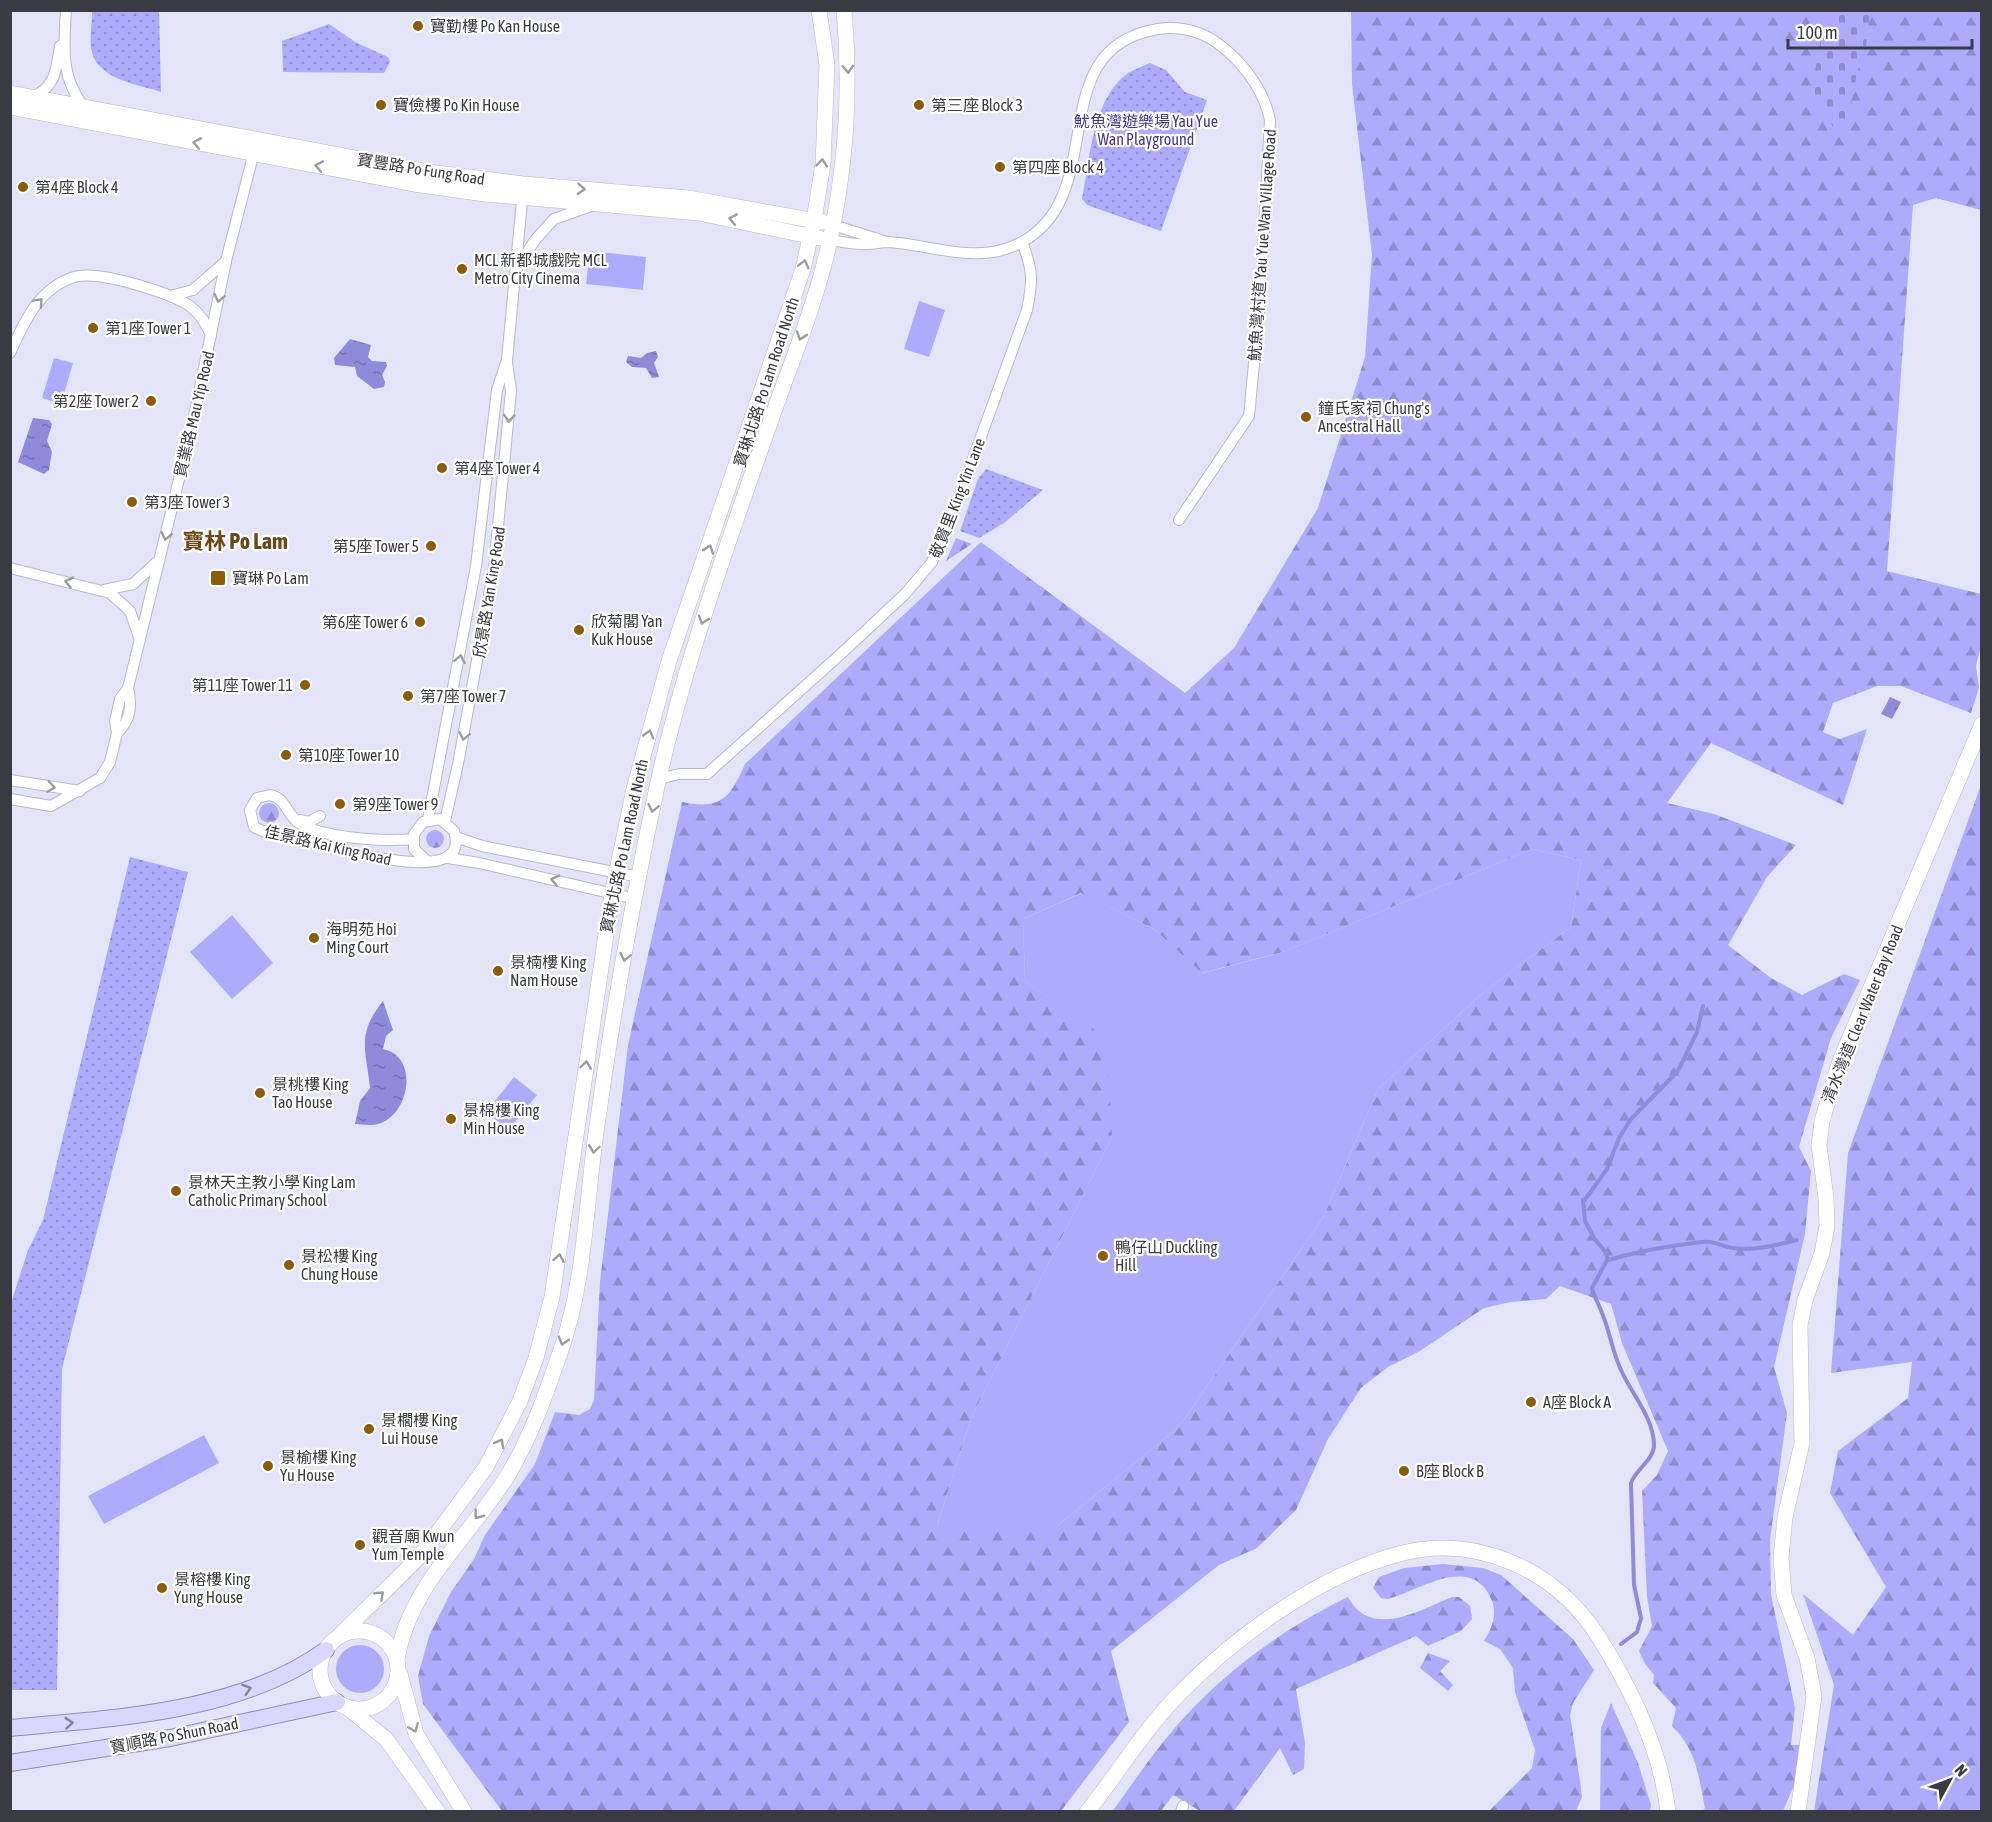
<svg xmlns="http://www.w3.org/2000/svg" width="1992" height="1822" font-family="'Asap Condensed','Noto Sans TC',sans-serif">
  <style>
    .grass { fill: #aeabfc }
    .forest { fill: url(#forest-firs); fill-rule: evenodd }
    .cemetery { fill: url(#cemetery-stones) }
    .park { fill: url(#park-dots) }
    .water { fill: url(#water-ripples) }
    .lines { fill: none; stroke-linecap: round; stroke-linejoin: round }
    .stream { stroke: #8f8ad9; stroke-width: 4 }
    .street-casing { stroke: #b8b8cc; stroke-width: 12 }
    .secondary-casing { stroke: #b8b8cc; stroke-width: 16 }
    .primary-casing { stroke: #8f8eba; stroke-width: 18 }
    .street { stroke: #fff; stroke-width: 10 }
    .secondary { stroke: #fff; stroke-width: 15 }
    .primary { stroke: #d7d7fc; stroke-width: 16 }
    .oneway { stroke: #9c9ca0 }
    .oneway2 { stroke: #818196 }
    .poi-dot { fill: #8c5c05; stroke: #fff; stroke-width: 2 }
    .labels { text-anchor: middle; stroke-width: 4.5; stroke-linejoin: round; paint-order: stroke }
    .poi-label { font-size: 16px; fill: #3a3a42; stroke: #fff; text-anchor: start }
    .park-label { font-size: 16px; fill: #443591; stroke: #fff }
    .street-label { font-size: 16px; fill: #3a3a42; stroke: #fff }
    .district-label { font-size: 22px; font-weight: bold; fill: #6b4916; stroke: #fff }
  </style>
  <defs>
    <pattern id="forest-firs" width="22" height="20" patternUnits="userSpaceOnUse" patternTransform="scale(1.5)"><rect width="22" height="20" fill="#aeabfc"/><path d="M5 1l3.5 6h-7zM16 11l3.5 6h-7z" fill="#8f8cce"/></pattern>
    <pattern id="cemetery-stones" width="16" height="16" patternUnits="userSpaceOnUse" patternTransform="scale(1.5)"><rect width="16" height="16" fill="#aeabfc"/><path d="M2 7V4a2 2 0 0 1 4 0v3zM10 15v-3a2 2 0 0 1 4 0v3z" fill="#8f8cce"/></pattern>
    <pattern id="park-dots" width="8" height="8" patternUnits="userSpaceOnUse" patternTransform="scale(1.5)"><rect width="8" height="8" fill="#aeabfc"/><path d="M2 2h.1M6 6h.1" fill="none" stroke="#8f8cce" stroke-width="1.8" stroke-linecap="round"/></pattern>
    <pattern id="water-ripples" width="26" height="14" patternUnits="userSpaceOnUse" patternTransform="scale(1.5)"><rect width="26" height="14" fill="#8f8ad9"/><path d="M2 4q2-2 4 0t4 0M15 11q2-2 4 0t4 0" fill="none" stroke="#7672b2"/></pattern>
  </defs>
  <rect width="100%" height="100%" fill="#e4e4f9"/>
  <g class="grass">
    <polygon points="590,251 646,257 643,290 586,284"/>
    <polygon points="919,301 945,310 929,357 904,349"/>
    <polygon points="54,358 73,363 61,404 42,398"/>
    <polygon points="1532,849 1581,860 1571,927 1484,992 1378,1089 1324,1216 1179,1427 1057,1526 937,1526 972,1416 1112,1137 1093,1029 1025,981 1023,919 1082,893 1154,929 1203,973 1283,952"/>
    <polygon points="232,915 273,963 232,999 190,952"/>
    <polygon points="514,1077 537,1095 509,1130 486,1112"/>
    <polygon points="204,1435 219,1463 104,1524 88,1496"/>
    <circle cx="360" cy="1669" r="24"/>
  </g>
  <g class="forest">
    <path d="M 1351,11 L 1981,11 L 1981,210 L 1936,198 L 1913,205 L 1887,571 L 1981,594 L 1981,645 L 1976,666 L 1979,688 L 1971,713 L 1901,686 L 1877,686 L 1833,703 L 1823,732 L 1840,739 L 1867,729 L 1843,805 L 1711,743 L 1667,803 L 1714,814 L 1796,845 L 1767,877 L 1728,945 L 1771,978 L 1802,995 L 1844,974 L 1860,980 L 1831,1038 L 1799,1147 L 1811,1171 L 1805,1234 L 1774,1367 L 1787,1413 L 1770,1540 L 1771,1595 L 1795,1708 L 1791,1745 L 1802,1745 L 1796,1781 L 1783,1811 L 1702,1811 L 1705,1808 C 1698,1774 1697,1751 1672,1726 L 1676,1708 L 1653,1683 L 1654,1675 L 1645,1664 L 1639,1651 L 1652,1626 L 1647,1597 L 1642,1491 L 1657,1475 L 1668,1451 L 1622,1343 L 1611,1304 L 1560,1286 L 1546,1299 L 1511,1302 L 1484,1308 L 1420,1351 L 1388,1367 L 1361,1388 L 1328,1439 L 1296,1510 L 1257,1548 L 1219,1565 L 1111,1651 L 1129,1722 L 1061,1811 L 502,1811 L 423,1704 L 418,1676 L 429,1636 L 451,1592 L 474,1559 L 485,1535 L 535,1464 L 555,1412 L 579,1415 L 590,1409 L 594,1400 L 600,1282 L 628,1045 L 682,802 C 721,810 730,798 745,764 L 981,542 L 1185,693 L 1234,648 L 1318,508 L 1365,357 L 1372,255 L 1352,84 ZM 1532,849 L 1581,860 L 1571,927 L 1484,992 L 1378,1089 L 1324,1216 L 1179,1427 L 1057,1526 L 937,1526 L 972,1416 L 1112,1137 L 1109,1076 L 1093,1028 L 1025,981 L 1023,919 L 1081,893 L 1154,929 L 1202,973 L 1283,952 Z"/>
    <polygon points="956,538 972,544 946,561"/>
    <polygon points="1981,785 1981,1811 1814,1811 1834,1685 1803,1594 1853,1635 1886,1587 1830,1493 1838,1451 1908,1398 1912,1362 1831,1373 1848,1153"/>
    <circle cx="269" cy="813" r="10"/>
    <circle cx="435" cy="839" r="9"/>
    <path d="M 1443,1564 L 1483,1568 L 1501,1575 L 1573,1639 L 1594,1670 L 1573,1703 L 1570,1715 L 1581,1788 L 1582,1797 L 1576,1811 L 1489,1811 L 1532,1768 L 1535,1750 L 1515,1692 L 1513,1668 L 1500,1649 L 1484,1641 C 1492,1628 1497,1616 1492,1601 C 1473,1552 1420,1590 1388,1599 L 1381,1598 L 1373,1588 L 1379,1577 L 1404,1568 Z"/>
    <path d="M 1348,1597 C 1371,1640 1420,1610 1452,1597 L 1459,1597 L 1470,1606 L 1472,1619 L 1461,1631 L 1428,1646 L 1416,1636 L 1296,1689 L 1305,1743 L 1304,1769 L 1293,1775 L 1280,1748 L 1234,1811 L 1200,1811 L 1173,1795 L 1161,1811 L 1112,1812 C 1132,1784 1151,1756 1173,1730 C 1221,1674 1282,1629 1348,1597 Z"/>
    <polygon points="1428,1653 1450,1661 1440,1671 1453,1685 1448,1691 1420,1668"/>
    <polygon points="1611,1703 1638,1763 1651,1805 1650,1811 1600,1811 1601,1728"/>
  </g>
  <polygon class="cemetery" points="1834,11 1875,11 1869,20 1866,47 1857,73 1846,131 1836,131 1811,95 1824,20"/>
  <g class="park">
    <path d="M 92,11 L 159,11 L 161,92 C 137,84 95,79 91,48 C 90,36 92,23 92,11 Z"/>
    <polygon points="329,24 355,42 388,57 390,62 384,73 283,72 282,41"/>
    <path d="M 1150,63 L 1166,70 L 1185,92 L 1207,100 L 1161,231 L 1087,205 L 1082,199 C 1090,159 1092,99 1128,73 C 1135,69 1143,66 1150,63 Z"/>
    <polygon points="986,469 1043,490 1004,523 979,538 960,531 978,479"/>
    <polygon points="130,857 188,872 62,1369 57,1690 11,1690 11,1303 28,1250 43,1220"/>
  </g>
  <g class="water">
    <polygon points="350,339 371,345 368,357 372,361 386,362 387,366 382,375 385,382 384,387 374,389 357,376 355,367 335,365 334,358"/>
    <polygon points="656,351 658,357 654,363 659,377 652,378 646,368 632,367 626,362 628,356 641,358 647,353"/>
    <polygon points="33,418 49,420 52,424 47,441 52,452 49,470 44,474 18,462"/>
    <polygon points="1890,697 1901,702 1892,719 1881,714"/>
    <path d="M 383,1001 L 393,1030 L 386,1036 L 383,1049 C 387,1050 393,1052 396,1055 C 417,1073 404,1118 378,1124 C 371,1126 362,1124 355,1124 L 360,1101 L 370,1088 C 366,1049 356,1035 383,1001 Z"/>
  </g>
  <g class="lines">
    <g class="stream">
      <path d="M 1583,1200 L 1585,1221 L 1594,1238 L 1607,1254 L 1607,1260 L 1592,1288 C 1594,1297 1599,1304 1602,1313 C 1610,1332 1612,1351 1621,1370 C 1631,1393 1654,1418 1654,1445 C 1654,1460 1635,1470 1631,1483 L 1634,1585 L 1641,1618 L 1637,1632 L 1621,1644"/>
      <polyline points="1584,1201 1607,1169 1619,1138 1631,1119 1678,1071 1697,1032 1703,1006"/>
      <path d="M 1608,1260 C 1636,1252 1674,1245 1702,1242 C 1715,1240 1722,1247 1733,1248 C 1755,1251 1777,1245 1797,1240"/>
    </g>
    <defs>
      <g id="street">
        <path d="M 66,10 C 64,47 60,75 83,106"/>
        <path d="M 33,97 C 56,86 56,70 60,46"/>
        <polyline points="833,225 887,242"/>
        <path d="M 830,240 C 842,242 855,245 866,244 C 874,244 881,242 889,242 C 934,245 979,266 1022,242 C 1112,192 1040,48 1158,29 C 1183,25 1207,33 1225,49 C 1247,68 1264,92 1270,120 L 1261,290 L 1249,416 L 1179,520"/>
        <polyline points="517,268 535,240 554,219 591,206"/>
        <polyline points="170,296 193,290 226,261"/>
        <path d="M 10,353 C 24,322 39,288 74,277 C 99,270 168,292 190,306 C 200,314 207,324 211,336"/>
        <polyline points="10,568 110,593 130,611 139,637"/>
        <polyline points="104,590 133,584 157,562"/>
        <path d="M 117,733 C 131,720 132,706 128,688"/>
        <path d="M 659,779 L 679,774 L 707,774 L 843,652 L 905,594 L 932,562 L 954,511 L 1027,310 C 1033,281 1033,270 1022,242"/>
        <polyline points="10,780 80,791"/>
        <polyline points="10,799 51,806 100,778 110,762 117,733 115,721 120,699 128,688 192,426 226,261 255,148"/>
        <polyline points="300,820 309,822 320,816"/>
        <polyline points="428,820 476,566 497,390 507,360 523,190"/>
        <polyline points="445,821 458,764 494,568 511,391 507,363"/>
        <polyline points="456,837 482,846 639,877"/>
        <path d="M 413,839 C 385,842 322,838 299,823 C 286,814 286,798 270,795 L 257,798 L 250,810 L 254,827 L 265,832 C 291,833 477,900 454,831 L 440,819 L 423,822 L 414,834 L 414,849 L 427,861"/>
        <polyline points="448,858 479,863 636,899"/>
        <polyline points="1181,1812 1183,1806"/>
      </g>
      <g id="secondary">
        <polyline points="10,93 429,172 523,184 688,198 822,222"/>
        <polyline points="10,107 414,184 485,194 699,213 819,238"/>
        <circle cx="359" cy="1670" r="39"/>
        <polyline points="339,1636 422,1554 486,1467 520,1401 536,1358 552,1297 612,894 634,789 669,661 803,269 814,220 823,164 827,65 819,10"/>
        <path d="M 397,1659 C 409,1585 470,1537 508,1475 C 532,1435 547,1391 562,1347 C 585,1279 586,1204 596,1133 C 612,1016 633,898 658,782 C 686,658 730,537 772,417 C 792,360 816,303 829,244 C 846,168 851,87 844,10"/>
        <polyline points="400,1674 416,1734 464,1812"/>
        <polyline points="348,1708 387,1740 438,1812"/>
        <path d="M 1087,1812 C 1118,1773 1144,1730 1179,1694 C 1236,1636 1319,1575 1399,1554 C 1476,1533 1556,1570 1598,1636 C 1631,1688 1661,1750 1668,1812"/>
        <polyline points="1798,1812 1814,1696 1807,1658 1784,1595 1781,1558 1785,1517 1802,1443 1800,1325 1805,1300 1822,1253 1827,1226 1826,1198 1819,1145 1822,1121 1840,1061 1982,724"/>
      </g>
      <g id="primary">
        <path d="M 10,1728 C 114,1718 239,1713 326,1650"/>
        <polyline points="10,1763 170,1738 337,1702"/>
      </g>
    </defs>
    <use href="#street" class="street-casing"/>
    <use href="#secondary" class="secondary-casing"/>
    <use href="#primary" class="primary-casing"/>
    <use href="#street" class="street"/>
    <use href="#secondary" class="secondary"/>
    <use href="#primary" class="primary"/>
  </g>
  <defs><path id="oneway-chevron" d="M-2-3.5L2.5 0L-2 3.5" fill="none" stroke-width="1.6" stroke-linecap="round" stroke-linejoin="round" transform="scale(1.5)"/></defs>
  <g class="oneway">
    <use href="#oneway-chevron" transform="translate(848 69) rotate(88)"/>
    <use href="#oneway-chevron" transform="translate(197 143) rotate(-169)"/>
    <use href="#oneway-chevron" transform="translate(822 163) rotate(-85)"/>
    <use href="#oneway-chevron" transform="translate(319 166) rotate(-169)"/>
    <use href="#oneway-chevron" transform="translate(581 189) rotate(4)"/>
    <use href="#oneway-chevron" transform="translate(733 219) rotate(-169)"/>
    <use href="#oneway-chevron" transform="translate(804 264) rotate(-76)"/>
    <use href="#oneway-chevron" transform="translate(219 298) rotate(102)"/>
    <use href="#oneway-chevron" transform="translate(39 302) rotate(-47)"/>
    <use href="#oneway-chevron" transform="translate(801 336) rotate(109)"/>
    <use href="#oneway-chevron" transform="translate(509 418) rotate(94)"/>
    <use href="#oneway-chevron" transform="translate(166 536) rotate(103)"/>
    <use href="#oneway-chevron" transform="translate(709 549) rotate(-71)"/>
    <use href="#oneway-chevron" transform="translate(69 582) rotate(-167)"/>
    <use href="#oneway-chevron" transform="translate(703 620) rotate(107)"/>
    <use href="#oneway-chevron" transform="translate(460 659) rotate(-79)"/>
    <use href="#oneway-chevron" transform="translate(649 734) rotate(-74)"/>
    <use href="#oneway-chevron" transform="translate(464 736) rotate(101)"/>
    <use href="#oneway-chevron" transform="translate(51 787) rotate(8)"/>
    <use href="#oneway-chevron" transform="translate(653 808) rotate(102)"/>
    <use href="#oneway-chevron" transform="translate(555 880) rotate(-167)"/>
    <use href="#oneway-chevron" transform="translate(625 957) rotate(101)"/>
    <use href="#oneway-chevron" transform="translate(586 1065) rotate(-82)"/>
    <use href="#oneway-chevron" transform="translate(594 1149) rotate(98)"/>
    <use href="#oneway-chevron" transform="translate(559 1258) rotate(-80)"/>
    <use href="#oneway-chevron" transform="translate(563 1341) rotate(107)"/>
    <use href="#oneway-chevron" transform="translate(500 1443) rotate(-61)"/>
    <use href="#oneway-chevron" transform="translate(478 1515) rotate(127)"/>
    <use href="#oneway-chevron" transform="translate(380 1595) rotate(-43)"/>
    <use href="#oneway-chevron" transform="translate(414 1728) rotate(68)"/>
  </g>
  <g class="oneway2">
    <use href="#oneway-chevron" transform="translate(247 1689) rotate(-17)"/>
    <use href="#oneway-chevron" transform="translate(69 1723) rotate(-5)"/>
  </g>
  <g class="poi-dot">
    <circle cx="418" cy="26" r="6"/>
    <circle cx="381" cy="105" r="6"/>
    <circle cx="919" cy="105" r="6"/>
    <circle cx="1000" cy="167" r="6"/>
    <circle cx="23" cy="187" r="6"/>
    <circle cx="462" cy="269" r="6"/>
    <circle cx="93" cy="328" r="6"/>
    <circle cx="151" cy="401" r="6"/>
    <circle cx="1306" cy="417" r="6"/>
    <circle cx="442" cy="468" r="6"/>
    <circle cx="132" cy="502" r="6"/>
    <circle cx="431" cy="546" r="6"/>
    <rect x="210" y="570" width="16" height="16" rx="3"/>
    <circle cx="420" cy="622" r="6"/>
    <circle cx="579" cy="630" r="6"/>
    <circle cx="305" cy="685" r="6"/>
    <circle cx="408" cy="696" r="6"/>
    <circle cx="286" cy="755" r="6"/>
    <circle cx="340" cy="804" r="6"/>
    <circle cx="314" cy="938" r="6"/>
    <circle cx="498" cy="971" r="6"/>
    <circle cx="260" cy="1093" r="6"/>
    <circle cx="451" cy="1119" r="6"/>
    <circle cx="176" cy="1191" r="6"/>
    <circle cx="1103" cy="1256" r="6"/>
    <circle cx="289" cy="1265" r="6"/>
    <circle cx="1531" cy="1402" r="6"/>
    <circle cx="369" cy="1429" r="6"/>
    <circle cx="268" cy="1466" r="6"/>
    <circle cx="1404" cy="1471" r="6"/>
    <circle cx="360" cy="1545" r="6"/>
    <circle cx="162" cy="1588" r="6"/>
  </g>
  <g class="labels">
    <g class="poi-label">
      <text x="430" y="32">寶勤樓 Po Kan House</text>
      <text x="393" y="111">寶儉樓 Po Kin House</text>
      <text x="931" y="111">第三座 Block 3</text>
      <text x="1012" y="173">第四座 Block 4</text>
      <text x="35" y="193">第4座 Block 4</text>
      <text x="474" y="266">MCL 新都城戲院 MCL<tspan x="474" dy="18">Metro City Cinema</tspan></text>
      <text x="105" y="334">第1座 Tower 1</text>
      <text x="139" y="407" text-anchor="end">第2座 Tower 2</text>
      <text x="1318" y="414">鐘氏家祠 Chung's<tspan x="1318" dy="18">Ancestral Hall</tspan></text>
      <text x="454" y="474">第4座 Tower 4</text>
      <text x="144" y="508">第3座 Tower 3</text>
      <text x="419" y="552" text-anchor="end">第5座 Tower 5</text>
      <text x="232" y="584">寶琳 Po Lam</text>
      <text x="591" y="627">欣菊閣 Yan<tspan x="591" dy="18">Kuk House</tspan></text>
      <text x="408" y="628" text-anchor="end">第6座 Tower 6</text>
      <text x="293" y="691" text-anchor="end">第11座 Tower 11</text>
      <text x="420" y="702">第7座 Tower 7</text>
      <text x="298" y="761">第10座 Tower 10</text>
      <text x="352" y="810">第9座 Tower 9</text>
      <text x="326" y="935">海明苑 Hoi<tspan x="326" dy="18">Ming Court</tspan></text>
      <text x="510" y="968">景楠樓 King<tspan x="510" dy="18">Nam House</tspan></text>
      <text x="272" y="1090">景桃樓 King<tspan x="272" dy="18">Tao House</tspan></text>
      <text x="463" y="1116">景棉樓 King<tspan x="463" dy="18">Min House</tspan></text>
      <text x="188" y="1188">景林天主教小學 King Lam<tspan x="188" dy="18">Catholic Primary School</tspan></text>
      <text x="1115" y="1253">鴨仔山 Duckling<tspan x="1115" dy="18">Hill</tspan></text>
      <text x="301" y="1262">景松樓 King<tspan x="301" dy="18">Chung House</tspan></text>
      <text x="1543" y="1408">A座 Block A</text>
      <text x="381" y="1426">景櫚樓 King<tspan x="381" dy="18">Lui House</tspan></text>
      <text x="280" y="1463">景榆樓 King<tspan x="280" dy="18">Yu House</tspan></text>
      <text x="1416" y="1477">B座 Block B</text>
      <text x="372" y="1542">觀音廟 Kwun<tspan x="372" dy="18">Yum Temple</tspan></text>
      <text x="174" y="1585">景榕樓 King<tspan x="174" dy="18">Yung House</tspan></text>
    </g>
    <g class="park-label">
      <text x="1146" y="127">魷魚灣遊樂場 Yau Yue<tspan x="1146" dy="18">Wan Playground</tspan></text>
    </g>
    <g class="street-label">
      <text transform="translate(421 169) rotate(9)" y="6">寶豐路 Po Fung Road</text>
      <text transform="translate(1262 245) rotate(-86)" y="6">魷魚灣村道 Yau Yue Wan Village Road</text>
      <text transform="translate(766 382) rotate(-72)" y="6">寶琳北路 Po Lam Road North</text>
      <text transform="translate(194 414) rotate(-77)" y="6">貿業路 Mau Yip Road</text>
      <text transform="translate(957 498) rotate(-69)" y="6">敬賢里 King Yin Lane</text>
      <text transform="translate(489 592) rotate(-81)" y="6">欣景路 Yan King Road</text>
      <text transform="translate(328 845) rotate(13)" y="6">佳景路 Kai King Road</text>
      <text transform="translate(624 846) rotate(-78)" y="6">寶琳北路 Po Lam Road North</text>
      <text transform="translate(1862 1014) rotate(-68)" y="6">清水灣道 Clear Water Bay Road</text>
      <text transform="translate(174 1735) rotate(-11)" y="6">寶順路 Po Shun Road</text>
    </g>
    <g class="district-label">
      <text x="235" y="549">寶林 Po Lam</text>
    </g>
  </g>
  <rect width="1992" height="1822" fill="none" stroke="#3a3a42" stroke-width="24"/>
  <g transform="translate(1950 1780) rotate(49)" stroke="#ffffff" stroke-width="4.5" paint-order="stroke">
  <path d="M0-4.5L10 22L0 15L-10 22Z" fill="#3a3a42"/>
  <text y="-9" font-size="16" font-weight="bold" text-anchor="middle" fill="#3a3a42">N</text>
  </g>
  <path d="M1788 39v9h184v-9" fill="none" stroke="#3a3a42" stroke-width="3"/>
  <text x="1797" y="39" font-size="18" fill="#3a3a42" stroke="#ffffff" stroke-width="4.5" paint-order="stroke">100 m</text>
</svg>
